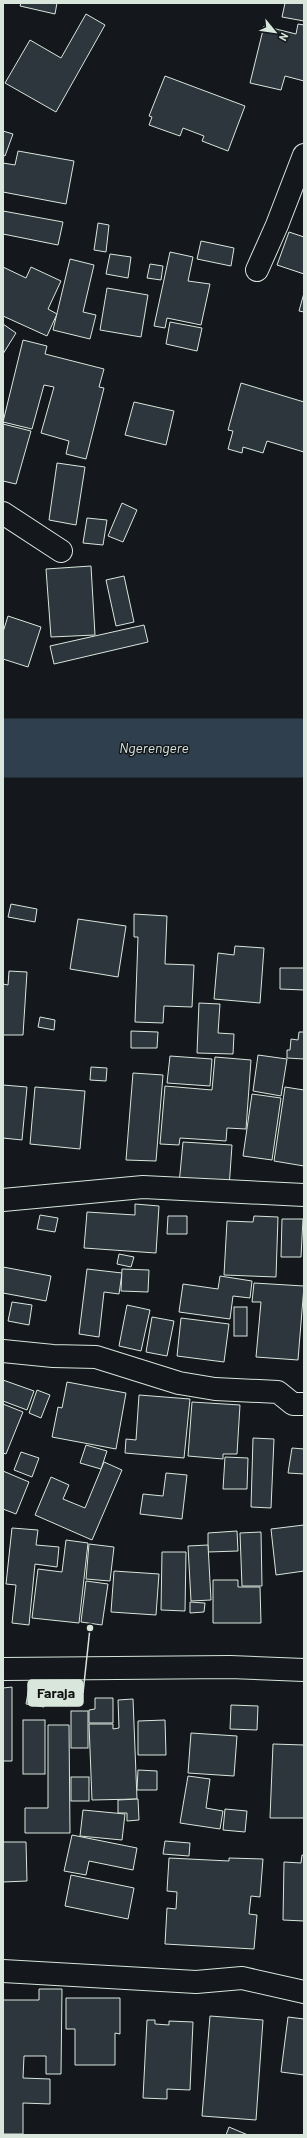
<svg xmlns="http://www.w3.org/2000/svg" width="307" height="2138" font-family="Barlow,sans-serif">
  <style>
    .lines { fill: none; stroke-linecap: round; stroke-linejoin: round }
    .river { stroke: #2f3f4d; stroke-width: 59 }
    .building { fill: #2c363c; stroke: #d8e6dc }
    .street-casing { stroke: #d8e6dc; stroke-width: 24 }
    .secondary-casing { stroke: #d8e6dc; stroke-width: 24 }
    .street { stroke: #14181c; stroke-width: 22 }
    .secondary { stroke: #14181c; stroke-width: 22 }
    .labels { text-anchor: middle; stroke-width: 3; stroke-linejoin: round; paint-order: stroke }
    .water-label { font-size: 14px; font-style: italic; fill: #d8e6dc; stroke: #14181c }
    .leader { fill: none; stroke: #d8e6dc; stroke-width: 1.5 }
    .callout-dot { fill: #d8e6dc; stroke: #14181c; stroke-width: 1.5 }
    .callout { fill: #d8e6dc; stroke: #d8e6dc; stroke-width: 1.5 }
    .callout-label { font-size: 14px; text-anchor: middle; font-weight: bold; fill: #111 }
  </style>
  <rect width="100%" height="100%" fill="#14181c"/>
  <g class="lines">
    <polyline class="river" points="3,748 304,748"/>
  </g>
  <g class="building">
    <polygon points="21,3 57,3 55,14 20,6"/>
    <polygon points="285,3 304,3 304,21 282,17"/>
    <polygon points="86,14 105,25 56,112 5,83 30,40 61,58"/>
    <polygon points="298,24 304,25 304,81 285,76 281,90 250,83 264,26 296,34"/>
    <polygon points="165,76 245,106 228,151 202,141 204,136 183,128 180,136 149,125 152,117 149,116"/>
    <polygon points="3,131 13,134 5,156 3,155"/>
    <polygon points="18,151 74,161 66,204 3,192 3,163 15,165"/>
    <polygon points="3,211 63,222 58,245 3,234"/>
    <polygon points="98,223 109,225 106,252 94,250"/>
    <polygon points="289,232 304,237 304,274 277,265"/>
    <polygon points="201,241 234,248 231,266 197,259"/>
    <polygon points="170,252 193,257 188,281 210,284 201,325 167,318 165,328 154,326"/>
    <polygon points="110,254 131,257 128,278 106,274"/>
    <polygon points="70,259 94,265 83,312 96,315 90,339 53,330"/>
    <polygon points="150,264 163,266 161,280 147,278"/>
    <polygon points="3,267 26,278 31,267 61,281 48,309 57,314 47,336 3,316"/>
    <polygon points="107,288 148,295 141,337 100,330"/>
    <polygon points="304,293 304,312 299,311"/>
    <polygon points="170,322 202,328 197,351 166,344"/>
    <polygon points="3,324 16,333 3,354"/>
    <polygon points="23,340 47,346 45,354 104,369 99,387 104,388 86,459 66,454 69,441 41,433 54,387 44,385 32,429 3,422"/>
    <polygon points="241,383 304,402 304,452 267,441 263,453 243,447 242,453 228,449 233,431 228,430"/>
    <polygon points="134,402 174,411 166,445 125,435"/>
    <polygon points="3,424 31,431 16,484 3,481"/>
    <polygon points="57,463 85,467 76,525 49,520"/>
    <polygon points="122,503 137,510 123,542 108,536"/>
    <polygon points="87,518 107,520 103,545 83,543"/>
    <polygon points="91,566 95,635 51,637 46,569"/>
    <polygon points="124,576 134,622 116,626 106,580"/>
    <polygon points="8,616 41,627 28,667 3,659 3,632"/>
    <polygon points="144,625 148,642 54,664 50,646"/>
    <polygon points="11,904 37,909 35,922 8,917"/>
    <polygon points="134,914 167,916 165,964 194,965 192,1007 164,1006 163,1023 135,1022 138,937 134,937"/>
    <polygon points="78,919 126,926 118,977 70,969"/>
    <polygon points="235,946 264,948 260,1003 214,999 218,953 234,955"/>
    <polygon points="280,968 304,968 304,990 280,989"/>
    <polygon points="9,971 27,972 23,1035 3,1035 3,984 8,985"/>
    <polygon points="199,1003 220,1004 218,1033 234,1034 233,1054 197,1053"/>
    <polygon points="40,1017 55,1020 54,1030 38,1027"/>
    <polygon points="131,1031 158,1032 157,1048 131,1048"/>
    <polygon points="299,1032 304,1032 304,1059 287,1058 287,1050 290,1050 291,1039 298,1040"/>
    <polygon points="258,1055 287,1059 281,1096 253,1091"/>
    <polygon points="170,1056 212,1059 210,1086 167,1083"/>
    <polygon points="215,1057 251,1060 246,1129 227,1128 226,1141 180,1138 179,1145 160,1144 165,1086 212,1090"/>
    <polygon points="91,1067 107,1068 106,1081 90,1080"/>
    <polygon points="133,1073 163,1075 156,1161 126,1160"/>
    <polygon points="3,1085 27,1087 22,1140 3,1138"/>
    <polygon points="35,1087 85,1091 80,1149 30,1144"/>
    <polygon points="285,1087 304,1090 304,1166 274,1161"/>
    <polygon points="252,1094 281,1098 272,1160 243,1156"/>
    <polygon points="183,1142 232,1145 229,1188 179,1184"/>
    <polygon points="135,1204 159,1206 156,1253 84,1248 87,1212 135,1215"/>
    <polygon points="40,1215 58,1218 55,1232 37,1229"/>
    <polygon points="168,1216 187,1216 187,1234 167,1234"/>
    <polygon points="254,1216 278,1217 276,1277 224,1275 227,1221 253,1222"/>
    <polygon points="282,1219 303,1219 301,1257 281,1257"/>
    <polygon points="119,1254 134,1257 131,1267 117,1264"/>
    <polygon points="3,1267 51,1276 46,1301 3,1293"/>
    <polygon points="87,1269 122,1273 119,1294 104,1292 99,1337 79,1334"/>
    <polygon points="122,1269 149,1270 148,1292 121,1291"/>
    <polygon points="220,1276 252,1281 250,1298 233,1296 230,1319 179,1312 183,1284 218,1289"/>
    <polygon points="254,1283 304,1286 298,1360 256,1357 261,1302 252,1302"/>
    <polygon points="12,1302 32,1305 29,1325 8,1321"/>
    <polygon points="127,1305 150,1310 141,1351 119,1346"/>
    <rect x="234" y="1307" width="13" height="29"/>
    <polygon points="152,1317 174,1321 167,1356 146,1352"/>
    <polygon points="181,1318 229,1324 224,1362 177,1356"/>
    <polygon points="3,1380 34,1391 27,1410 3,1401"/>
    <polygon points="67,1382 126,1393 116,1449 52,1437 58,1407 62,1408"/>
    <polygon points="37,1390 50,1395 41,1418 29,1413"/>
    <polygon points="139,1395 190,1399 184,1458 125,1453 126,1439 136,1440"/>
    <polygon points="192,1402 240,1405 237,1454 223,1454 223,1459 188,1456"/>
    <polygon points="3,1404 23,1412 6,1454 3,1453"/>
    <polygon points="253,1438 274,1439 271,1508 251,1507"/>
    <polygon points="86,1445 107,1451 101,1469 80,1463"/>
    <polygon points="292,1448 304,1449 304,1474 288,1473"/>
    <polygon points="21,1452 39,1458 32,1477 14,1470"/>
    <polygon points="225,1457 248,1458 247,1489 223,1489"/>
    <polygon points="104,1462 122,1470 92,1540 35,1515 51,1477 69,1485 63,1499 85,1508"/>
    <polygon points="3,1471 29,1482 16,1514 3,1509"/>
    <polygon points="166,1473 187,1475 182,1519 140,1514 143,1494 163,1496"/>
    <polygon points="304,1525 304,1571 276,1575 271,1529"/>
    <polygon points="12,1528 38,1530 36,1545 59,1547 57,1567 35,1564 29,1625 12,1623 16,1585 6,1584"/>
    <polygon points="237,1531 238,1551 208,1552 208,1533"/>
    <polygon points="261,1532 262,1586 242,1586 240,1533"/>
    <polygon points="66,1540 88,1543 79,1623 32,1618 38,1569 62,1572"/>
    <polygon points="89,1544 114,1547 110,1581 86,1579"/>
    <polygon points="208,1545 211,1600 191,1601 188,1546"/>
    <polygon points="162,1552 186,1552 185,1611 161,1610"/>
    <polygon points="114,1571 159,1574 156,1615 111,1612"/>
    <polygon points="213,1580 238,1580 238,1587 260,1587 261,1623 213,1623"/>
    <polygon points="86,1581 108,1584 102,1625 81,1622"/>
    <polygon points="190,1602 205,1603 204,1612 190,1613"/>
    <polygon points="12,1687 12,1761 3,1761 3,1688"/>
    <polygon points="29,1687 47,1690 44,1707 26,1704"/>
    <polygon points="95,1698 113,1698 113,1723 89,1723 89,1710 95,1709"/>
    <polygon points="133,1699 137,1799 92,1800 89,1724 113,1724 113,1729 119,1728 118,1700"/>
    <polygon points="231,1705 258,1706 257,1730 230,1729"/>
    <rect x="71" y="1711" width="17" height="37"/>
    <rect x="23" y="1720" width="22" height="54"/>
    <polygon points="165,1720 166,1755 138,1755 138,1721"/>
    <polygon points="48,1725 69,1725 70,1833 25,1833 25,1808 48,1808"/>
    <polygon points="191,1733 237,1736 234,1776 188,1773"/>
    <polygon points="273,1744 304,1745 304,1818 270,1818"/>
    <polygon points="138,1770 157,1771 157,1790 137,1790"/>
    <polygon points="188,1776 210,1779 206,1808 223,1811 220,1829 180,1823"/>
    <rect x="71" y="1777" width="18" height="24"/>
    <polygon points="138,1799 139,1820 127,1821 127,1813 118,1813 118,1800"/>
    <polygon points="225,1809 247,1811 245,1832 223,1830"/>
    <polygon points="83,1810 125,1814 122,1840 80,1836"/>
    <polygon points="72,1835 137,1848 133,1870 89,1861 86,1875 64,1871"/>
    <polygon points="165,1841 190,1843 189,1856 163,1854"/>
    <polygon points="3,1842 26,1842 27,1881 3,1882"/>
    <polygon points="302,1855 304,1855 304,1921 283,1920 284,1862 301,1863"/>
    <polygon points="169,1858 229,1861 229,1858 263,1859 260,1897 251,1896 249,1914 257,1915 254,1949 165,1944 167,1908 176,1909 177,1892 167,1891"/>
    <polygon points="71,1875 134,1888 128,1919 65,1906"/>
    <polygon points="39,1989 62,1989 61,2074 46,2074 46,2056 24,2056 23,2078 50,2079 50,2104 23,2103 23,2134 3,2134 3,2000 39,2000"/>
    <polygon points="66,1998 120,1998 120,2034 115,2033 115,2065 75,2065 75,2029 66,2029"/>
    <polygon points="210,2016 263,2020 256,2120 202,2116"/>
    <polygon points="288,2017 304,2019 304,2075 281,2072"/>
    <polygon points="147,2020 155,2020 155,2024 169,2025 169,2021 193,2022 190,2090 167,2089 167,2099 143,2098"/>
    <polygon points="229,2127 248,2135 226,2135"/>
  </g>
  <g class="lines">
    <defs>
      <g id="street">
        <polyline points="257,270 277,225 304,155"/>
        <polyline points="3,513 61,551"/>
        <polyline points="3,1200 143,1187 304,1195"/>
        <polyline points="3,1351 53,1356 96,1357 179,1383 215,1389 278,1392 293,1404 304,1404"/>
        <polyline points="3,1971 196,1982 242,1978 304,1992"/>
      </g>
      <polyline id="secondary" points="3,1669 230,1667 304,1670"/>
    </defs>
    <use href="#street" class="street-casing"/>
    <use href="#secondary" class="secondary-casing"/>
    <use href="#street" class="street"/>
    <use href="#secondary" class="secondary"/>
  </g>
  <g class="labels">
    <g class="water-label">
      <text x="154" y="753">Ngerengere</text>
    </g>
  </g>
  <path class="leader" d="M90 1628L83 1693"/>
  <circle class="callout-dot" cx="90" cy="1628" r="4"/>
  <rect class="callout" x="28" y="1680" width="55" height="26" rx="4"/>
  <g class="callout-label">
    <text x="56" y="1698">Faraja</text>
  </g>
  <rect width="307" height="2138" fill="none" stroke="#d8e6dc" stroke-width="8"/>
  <g transform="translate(275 32) rotate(119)" stroke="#14181c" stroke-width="3" paint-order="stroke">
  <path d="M0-3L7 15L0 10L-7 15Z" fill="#d8e6dc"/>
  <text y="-6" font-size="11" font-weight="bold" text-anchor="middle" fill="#d8e6dc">N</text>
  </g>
</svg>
